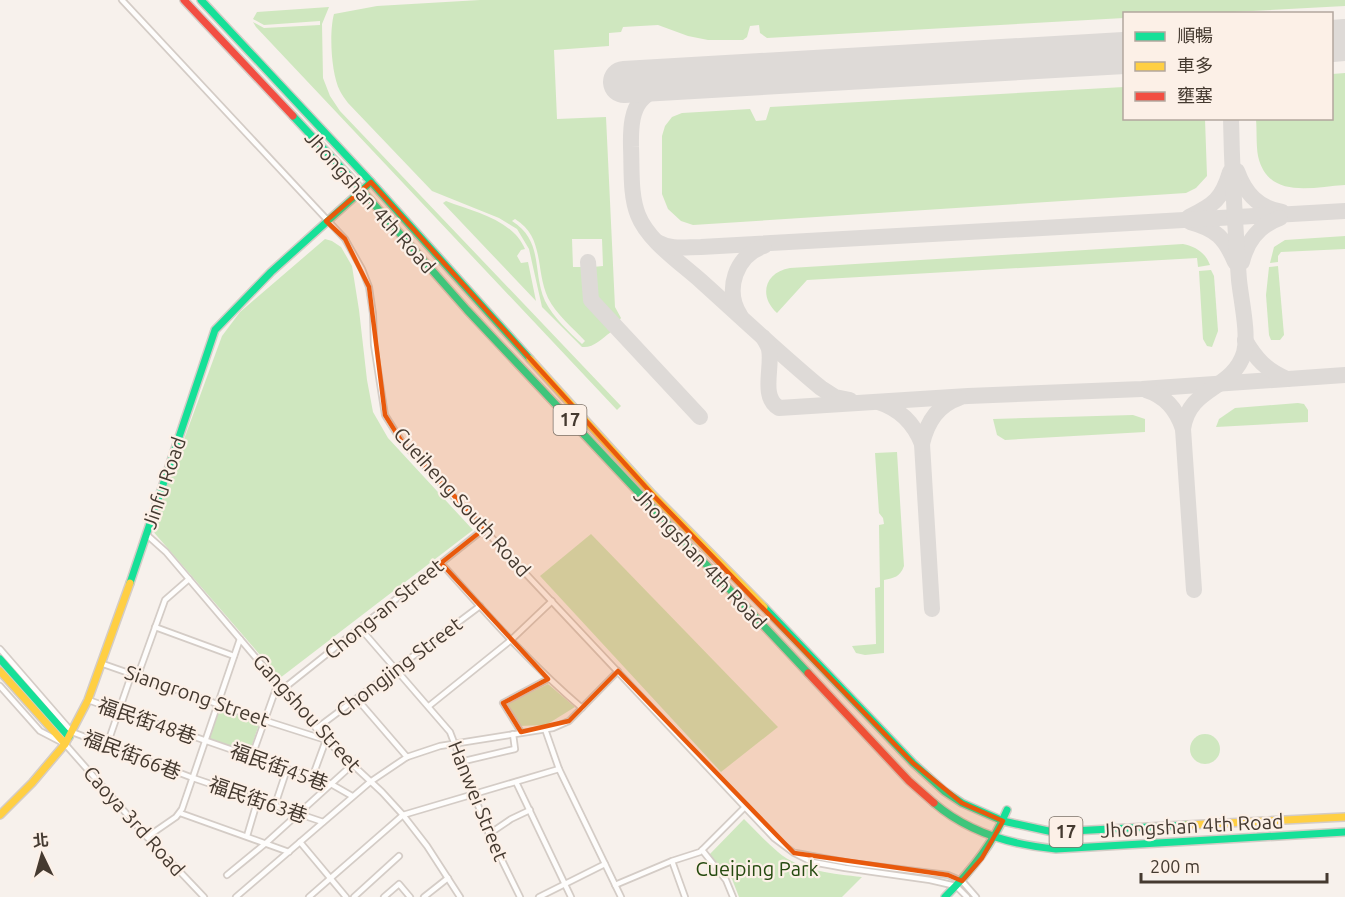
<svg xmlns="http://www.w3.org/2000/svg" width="1345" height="897" font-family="Ubuntu,'Noto Sans TC',sans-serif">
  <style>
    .green { fill: #cfe7bf; fill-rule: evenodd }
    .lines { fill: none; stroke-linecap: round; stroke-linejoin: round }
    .taxiway { stroke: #dedad7; stroke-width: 16 }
    .runway { stroke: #dedad7; stroke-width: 42 }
    .street-casing { stroke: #d4ccc6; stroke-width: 8 }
    .fast-casing { stroke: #d4ccc6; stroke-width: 10 }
    .slow-casing { stroke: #d4ccc6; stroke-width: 10 }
    .jam-casing { stroke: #d4ccc6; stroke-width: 10 }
    .street { stroke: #fefdfc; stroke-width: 4.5 }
    .fast { stroke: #16e098; stroke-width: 7 }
    .slow { stroke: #ffcf43; stroke-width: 7 }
    .jam { stroke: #f24e42; stroke-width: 7 }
    .marked { fill: #e8590c; fill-opacity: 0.2; stroke: #e8590c; stroke-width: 4.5; stroke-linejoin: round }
    .labels { text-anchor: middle; stroke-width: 4.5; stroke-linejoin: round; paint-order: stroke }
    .shield { fill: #fcf0e7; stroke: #7c7167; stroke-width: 1.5 }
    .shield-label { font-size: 18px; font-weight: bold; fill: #453a30 }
    .street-label { font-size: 20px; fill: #453a30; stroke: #fcf0e7 }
    .park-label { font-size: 20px; fill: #254a0f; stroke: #fcf0e7 }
  </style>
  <rect width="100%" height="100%" fill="#f7f1ec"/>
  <g class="green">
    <path d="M 480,0 L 1345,0 L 1345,6 L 1215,13 L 1124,14 L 1124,18 L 767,38 L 760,33 L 759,25 L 750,26 L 747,37 L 743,40 L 708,40 L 688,36 L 658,25 L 623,27 L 621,32 L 609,33 L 609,46 L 554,50 L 557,119 L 606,117 L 615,307 L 621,318 L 618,322 L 595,297 L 593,267 L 603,266 L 602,239 L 572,239 L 573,267 L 583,267 L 587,301 L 612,328 L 611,332 C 601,339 594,348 582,347 L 542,307 L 529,249 L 517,229 L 499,218 L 432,191 L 348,103 C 345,99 342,95 340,91 C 331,74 329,32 334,14 L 377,6 ZM 515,219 C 545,237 535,270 548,298 C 556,314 573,328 585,341 L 582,344 C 570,333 553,317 545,301 C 532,272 544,241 512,221 Z"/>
    <polygon points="329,7 322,24 323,78 330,96 340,111 621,406 617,410 256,27 253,22 264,28 320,25 320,21 264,25 253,19 257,12"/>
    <path d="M 1345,73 L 1345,185 C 1312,187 1268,200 1258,156 C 1256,144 1257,131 1256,119 L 1332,118 L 1332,74 Z"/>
    <polygon points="1124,87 1124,118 1205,119 1207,176 1196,188 1186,193 693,225 681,221 668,209 662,194 662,136 665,126 672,117 682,113 750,109 756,121 766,120 770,107"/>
    <path d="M 446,201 C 474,212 512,219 525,249 L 521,250 L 517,256 L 521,263 L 528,262 L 536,301 L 443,203 Z"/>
    <polygon points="1345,236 1345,249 1281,252 1278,256 1278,262 1270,263 1274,247 1285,240"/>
    <polygon points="325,239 332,241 341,247 352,266 359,310 367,380 373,412 388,438 473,530 280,678 151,529 222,336 240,312"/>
    <path d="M 1183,244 C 1196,247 1205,252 1210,265 L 1198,267 L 1197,258 L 807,280 L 777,313 C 758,296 765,272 790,268 Z"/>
    <polygon points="1278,266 1284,335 1280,340 1271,340 1269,335 1266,295 1269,267"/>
    <polygon points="1211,270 1214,276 1218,331 1212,347 1207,346 1203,339 1199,271"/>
    <polygon points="1298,403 1304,404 1308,410 1308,422 1216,427 1219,419 1235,408"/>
    <polygon points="1133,415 1145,419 1145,432 1005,440 997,435 993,419"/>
    <path d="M 897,452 L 904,566 C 900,577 894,578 884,580 L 884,653 L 865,655 L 856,653 L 852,646 L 876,644 L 875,588 L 880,587 L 879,525 L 884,524 L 883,518 L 879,513 L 875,453 Z"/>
    <polygon points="591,534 778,727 721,772 540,576"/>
    <polygon points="548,684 575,707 546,725 520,726 507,704"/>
    <polygon points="219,707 260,721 249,754 208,740"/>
    <circle cx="1205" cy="749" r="15"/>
    <path d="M 744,819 C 755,830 766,842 778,852 C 800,871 834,874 862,877 L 842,897 L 739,897 L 732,879 L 709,855 Z"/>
  </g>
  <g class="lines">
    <g class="taxiway">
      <path d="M 682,79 C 640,93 630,101 631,147 C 632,169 630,195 638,215 C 648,241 681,263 701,281 C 741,317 780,354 821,388 L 835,397 L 850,400"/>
      <path d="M 1237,171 C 1245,193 1258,208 1282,212"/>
      <path d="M 1189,217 C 1214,205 1222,199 1230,172"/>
      <path d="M 1190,222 C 1216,229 1225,238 1235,262"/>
      <path d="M 657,242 C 671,250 685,247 701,247 L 1345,211"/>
      <polyline points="588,262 591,300 700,417"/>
      <path d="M 1242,262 C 1247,241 1260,225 1280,218"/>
      <path d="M 740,315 C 724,290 736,255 764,246"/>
      <path d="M 763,337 C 765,341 768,345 769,349 C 773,367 760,397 779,408 L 968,396 L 1142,389 L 1345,375"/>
      <path d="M 1245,340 C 1256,359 1266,370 1287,379"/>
      <path d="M 1146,390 C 1166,396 1177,410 1183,429 L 1194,590"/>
      <path d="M 878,402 C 900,409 914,423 922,444 L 932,609"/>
      <path d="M 1183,429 C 1189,386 1232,391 1244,353 C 1249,334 1241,300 1239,280 C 1235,226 1232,172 1231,118"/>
      <path d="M 922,444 C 927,422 938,405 959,398"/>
    </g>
    <g class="runway">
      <polyline points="1332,41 1345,40"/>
      <polyline points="624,82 1124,53"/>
    </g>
    <defs>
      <g id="street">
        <polyline points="122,0 345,239 362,269 369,287 373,314 374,345 385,415 402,442 774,838 794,853 812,862 845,868 930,880 956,886 967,897"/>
        <polyline points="147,535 166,552 326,740 382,792 403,815 427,846 460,897"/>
        <path d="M 441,563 C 486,613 530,664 582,708"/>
        <polyline points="155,627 234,656"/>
        <polyline points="360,628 450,732 489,834 520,897"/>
        <polyline points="0,649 72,732 193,778 323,822"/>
        <polyline points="103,664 260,719 326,740 312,778"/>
        <polyline points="138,675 165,600 189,579"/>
        <polyline points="0,686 40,731 65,744 147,837 204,897"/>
        <polyline points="283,689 485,528"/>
        <polyline points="357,699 407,757"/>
        <polyline points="88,700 331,784 352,796"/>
        <polyline points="429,706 511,640 552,601"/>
        <polyline points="317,728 480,606"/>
        <polyline points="545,729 559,769 621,897"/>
        <polyline points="521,732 503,703 548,679"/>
        <polyline points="107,745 132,673"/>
        <polyline points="252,756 278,683"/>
        <polyline points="460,762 515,749 513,734"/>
        <polyline points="516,782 571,897"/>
        <polyline points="275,805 287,769"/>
        <polyline points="180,813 289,852"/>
        <polyline points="489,834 511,819 530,810"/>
        <polyline points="247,836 258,799"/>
        <polyline points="147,837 176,817 182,809 240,639"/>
        <polyline points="300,842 346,897"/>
        <polyline points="702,850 726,880 733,897"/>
        <polyline points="796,853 850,863 948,875 962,881 976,897"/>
        <polyline points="672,861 685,897"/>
        <polyline points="227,875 266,843 352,765"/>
        <polyline points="615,885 672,861 700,852 746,806"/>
        <polyline points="236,897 370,782 407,757 440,746 553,728 569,721 618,671"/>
        <polyline points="309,897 403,815 559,769"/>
        <polyline points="354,897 399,856"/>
        <polyline points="384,897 399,884 410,897"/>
        <polyline points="424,897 448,878"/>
        <polyline points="539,897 605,864"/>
      </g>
      <g id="fast">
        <polyline points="201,0 371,182 530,359"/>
        <polyline points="293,116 350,177 467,310 808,673"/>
        <polyline points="130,583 215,330 271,272 371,182"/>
        <polyline points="764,607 913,763 944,791 962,803 1003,821 1053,832 1187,825"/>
        <polyline points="0,659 69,737"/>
        <path d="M 934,803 C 969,833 1011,845 1056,849 L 1345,832"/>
        <path d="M 945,897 C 971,871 993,844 1007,810"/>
      </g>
      <g id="slow">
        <polyline points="530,359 653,495 764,607"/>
        <polyline points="0,671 65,744"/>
        <polyline points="0,815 32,783 65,744 88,700 130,583"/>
        <polyline points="1187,825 1345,817"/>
      </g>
      <g id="jam">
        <polyline points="184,0 293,116"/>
        <polyline points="808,673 909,781 934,803"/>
      </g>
    </defs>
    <use href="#street" class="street-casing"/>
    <use href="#fast" class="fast-casing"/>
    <use href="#slow" class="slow-casing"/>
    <use href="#jam" class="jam-casing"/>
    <use href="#street" class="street"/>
    <use href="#fast" class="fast"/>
    <use href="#slow" class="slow"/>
    <use href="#jam" class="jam"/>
  </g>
  <path class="marked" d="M 371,182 L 653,495 L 913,763 L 962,803 L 1003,821 L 982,858 L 962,881 L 948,875 L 794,853 L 618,671 L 569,721 L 521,732 L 503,703 L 548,679 L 441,563 L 485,528 L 402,442 L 385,415 L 369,287 L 345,239 L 326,221 Z"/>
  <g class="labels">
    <g class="shield">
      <rect x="553.5" y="405" width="33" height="30" rx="4.5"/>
      <rect x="1049.5" y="817" width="33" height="30" rx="4.5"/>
    </g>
    <g class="shield-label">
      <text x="570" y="426">17</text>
      <text x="1066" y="838">17</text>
    </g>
    <g class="street-label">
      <text transform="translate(370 202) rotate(48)" y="7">Jhongshan 4th Road</text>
      <text transform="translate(164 483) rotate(-71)" y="7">Jinfu Road</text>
      <text transform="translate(462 502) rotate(48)" y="7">Cueiheng South Road</text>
      <text transform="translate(700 559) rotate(47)" y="7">Jhongshan 4th Road</text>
      <text transform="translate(384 609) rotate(-39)" y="7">Chong-an Street</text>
      <text transform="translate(399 667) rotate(-37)" y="7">Chongjing Street</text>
      <text transform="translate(197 696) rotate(19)" y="7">Siangrong Street</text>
      <text transform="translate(307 713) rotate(48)" y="7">Gangshou Street</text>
      <text transform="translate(147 721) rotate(19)" y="7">福民街48巷</text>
      <text transform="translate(132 755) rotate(21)" y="7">福民街66巷</text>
      <text transform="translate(279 767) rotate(20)" y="7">福民街45巷</text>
      <text transform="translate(258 800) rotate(19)" y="7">福民街63巷</text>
      <text transform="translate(478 801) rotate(68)" y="7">Hanwei Street</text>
      <text transform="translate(134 821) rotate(48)" y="7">Caoya 3rd Road</text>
      <text transform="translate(1192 826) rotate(-3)" y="7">Jhongshan 4th Road</text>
    </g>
    <g class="park-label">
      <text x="757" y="876">Cueiping Park</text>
    </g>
  </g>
  <rect x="1123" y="12" width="210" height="108" fill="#fcf0e7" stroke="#b3a79e" stroke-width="1.5"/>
  <rect x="1135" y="32" width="30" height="9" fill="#16e098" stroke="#b3a79e" stroke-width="1.5"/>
  <text x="1177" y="42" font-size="18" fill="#453a30">順暢</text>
  <rect x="1135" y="62" width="30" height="9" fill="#ffcf43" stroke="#b3a79e" stroke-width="1.5"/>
  <text x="1177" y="72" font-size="18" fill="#453a30">車多</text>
  <rect x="1135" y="92" width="30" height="9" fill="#f24e42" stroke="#b3a79e" stroke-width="1.5"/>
  <text x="1177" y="102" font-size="18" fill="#453a30">壅塞</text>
  <g transform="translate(42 855) rotate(355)" stroke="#fcf0e7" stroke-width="4.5" paint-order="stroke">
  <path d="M0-4.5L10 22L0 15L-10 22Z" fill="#453a30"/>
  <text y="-9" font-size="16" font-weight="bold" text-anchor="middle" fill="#453a30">北</text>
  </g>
  <path d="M1141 873v9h186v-9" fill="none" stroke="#453a30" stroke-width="3"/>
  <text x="1150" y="873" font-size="18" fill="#453a30" stroke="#fcf0e7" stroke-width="4.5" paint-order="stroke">200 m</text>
</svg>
